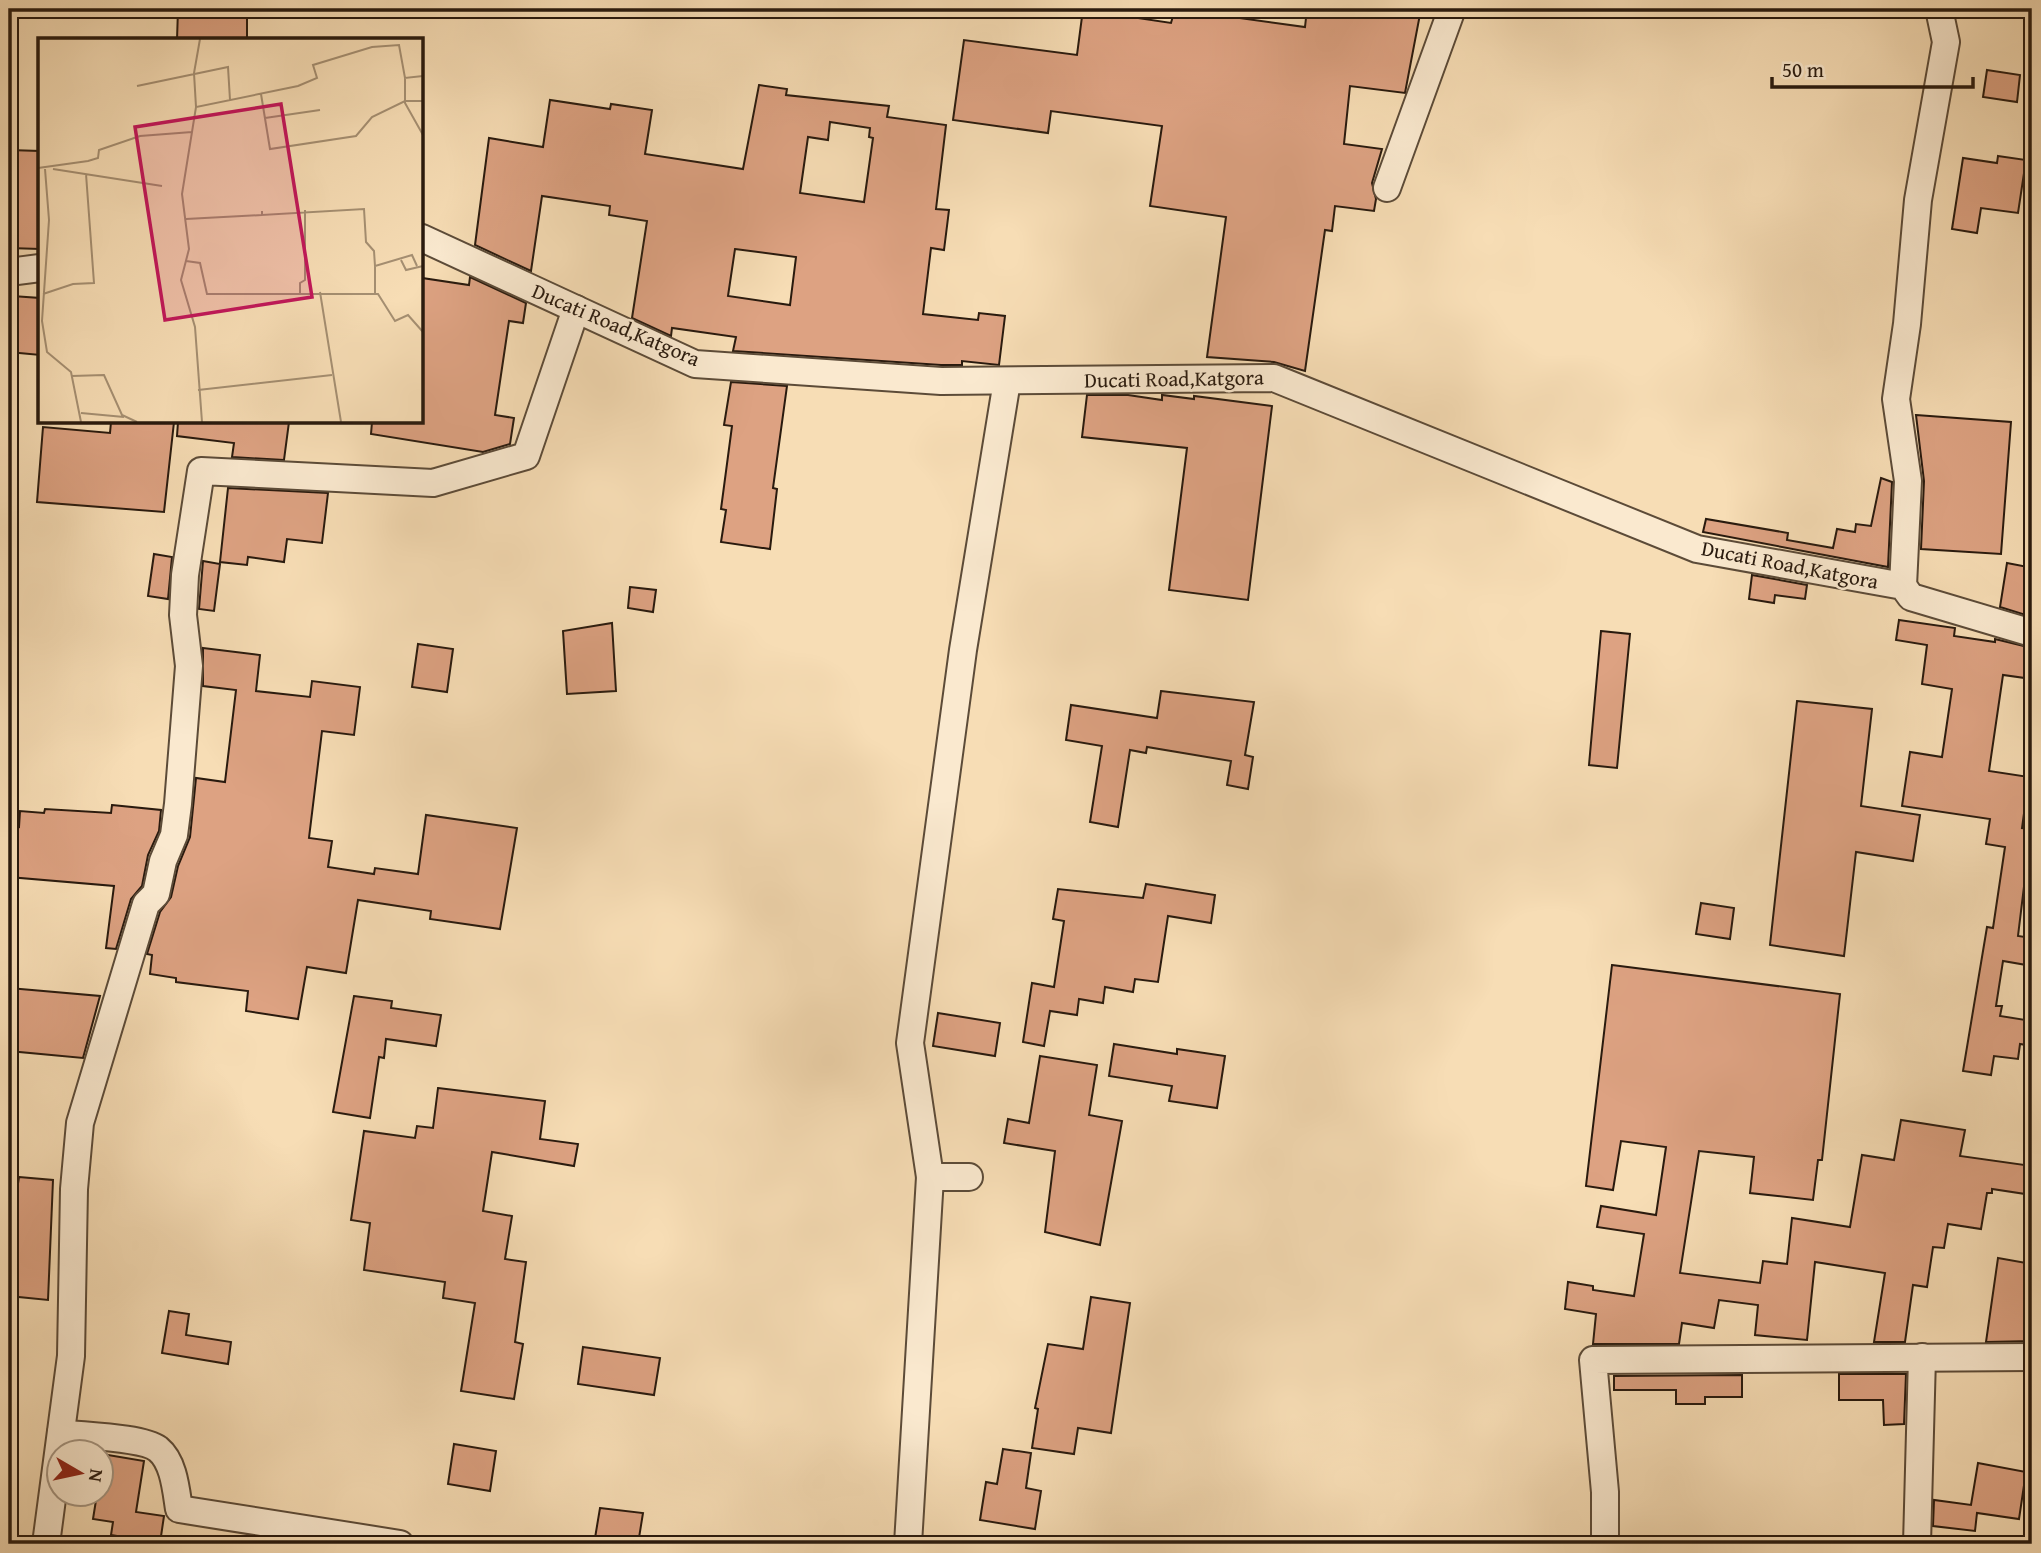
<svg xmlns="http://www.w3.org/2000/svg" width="2041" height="1553" font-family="'Gentium Book Plus',serif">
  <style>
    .building { fill: #dda282; stroke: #291a0e; stroke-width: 2; fill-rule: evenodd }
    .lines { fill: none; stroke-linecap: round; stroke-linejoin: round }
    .street-casing { stroke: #5c4b38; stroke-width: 30 }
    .street { stroke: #fae9cf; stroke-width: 26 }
    .labels { text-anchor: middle; stroke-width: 5; stroke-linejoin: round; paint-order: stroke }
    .street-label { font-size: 21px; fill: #291a0e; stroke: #fae9cf }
    .inset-road { fill: none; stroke: #a58f72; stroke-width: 2 }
    .view { fill: #c2185b; fill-opacity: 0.15; stroke: #c2185b; stroke-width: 3.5 }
    .inset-edge { fill: none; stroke: #291a0e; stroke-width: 3.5 }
  </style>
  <rect width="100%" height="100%" fill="#f7ddb5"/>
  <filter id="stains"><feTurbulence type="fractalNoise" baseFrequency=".00286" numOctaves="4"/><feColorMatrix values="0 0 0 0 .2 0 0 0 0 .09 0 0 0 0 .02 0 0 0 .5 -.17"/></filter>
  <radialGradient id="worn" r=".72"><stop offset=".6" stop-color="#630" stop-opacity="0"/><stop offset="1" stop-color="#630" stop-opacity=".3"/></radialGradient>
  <g class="building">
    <polygon points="178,9 247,9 247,40 177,40"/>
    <polygon points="1083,9 1125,9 1124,16 1171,23 1175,9 1305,27 1307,9 1421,9 1405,93 1350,86 1344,144 1382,149 1372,183 1376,199 1374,211 1335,206 1332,231 1325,230 1305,371 1274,362 1207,357 1226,217 1150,206 1162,126 1051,111 1048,133 953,120 964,40 1077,55"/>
    <polygon points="1987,70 2020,75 2017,102 1983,97"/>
    <path d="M 759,85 L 787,89 L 786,95 L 889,106 L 887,117 L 946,125 L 936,209 L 949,210 L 944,250 L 931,248 L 923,314 L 978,320 L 979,313 L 1005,316 L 999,365 L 962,361 L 962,365 L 941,365 L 733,351 L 736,337 L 672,328 L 671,336 L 632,318 L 647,221 L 609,215 L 610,206 L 542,196 L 531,271 L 475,245 L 489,138 L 543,147 L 550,100 L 610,109 L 611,104 L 652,110 L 645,154 L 743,169 ZM 830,122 L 870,128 L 869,137 L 873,138 L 864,202 L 800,193 L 808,137 L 828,140 ZM 735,249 L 796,257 L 790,305 L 728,296 Z"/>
    <polygon points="9,150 40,151 40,249 9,248"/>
    <polygon points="1998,156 2026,160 2018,213 1981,208 1977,233 1952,229 1963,158 1997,163"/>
    <polygon points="470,277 526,303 523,323 509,321 495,415 514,418 510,444 483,452 371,434 372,422 422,422 422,278 469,285"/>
    <polygon points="12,296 40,298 40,355 9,352"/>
    <polygon points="731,382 787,386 773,488 777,489 770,549 721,542 726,510 721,509 732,426 724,425"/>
    <polygon points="1087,395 1128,395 1162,400 1162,395 1194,399 1194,396 1272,406 1248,600 1169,590 1187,448 1082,437"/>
    <polygon points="1916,415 2011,422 2001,554 1921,549 1924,481"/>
    <polygon points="111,422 174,422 164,512 37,502 43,427 110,433"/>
    <polygon points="178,422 289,422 284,460 232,457 234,443 177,436"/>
    <polygon points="1881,478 1892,482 1888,567 1703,532 1706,519 1788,533 1787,540 1833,548 1837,529 1855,532 1856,524 1871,526"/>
    <polygon points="228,488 328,493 322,543 287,539 284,562 248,557 247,565 220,562"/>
    <polygon points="154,554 172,557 168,599 148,596"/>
    <polygon points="203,561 220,564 214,611 199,609"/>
    <polygon points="2007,563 2028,567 2028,571 2032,572 2032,617 2000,607"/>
    <polygon points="1752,575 1807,585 1805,599 1775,595 1774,603 1749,599"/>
    <polygon points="630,587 656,590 653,612 628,608"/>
    <polygon points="1899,620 1955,628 1954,636 1995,642 1995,639 2032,648 2032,679 2003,675 1989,771 2029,777 2022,828 2031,829 2018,936 2032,938 2032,966 2003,961 1996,1006 2002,1006 2000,1016 2032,1021 2032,1046 2020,1044 2018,1059 1994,1056 1991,1075 1963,1071 1987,927 1993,928 2005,847 1986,844 1990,819 1902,806 1910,752 1942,757 1952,689 1922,684 1927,645 1896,640"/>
    <polygon points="612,623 616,691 567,694 563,631"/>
    <polygon points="1601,631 1630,634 1617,768 1589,765"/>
    <polygon points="418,644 453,649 447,692 412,687"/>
    <polygon points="203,648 260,655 256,691 310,697 312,681 360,687 354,735 322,731 309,838 332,841 328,867 374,874 375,868 418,874 426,815 517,828 500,929 430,919 431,911 358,900 346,973 307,967 298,1019 246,1011 248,991 176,982 176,978 150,974 152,955 147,954 160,912 171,897 178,866 190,837 196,778 225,782 236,690 203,686"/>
    <polygon points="1161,691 1254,702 1245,755 1253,757 1248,789 1227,785 1231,761 1147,747 1146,753 1130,750 1118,827 1090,822 1102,746 1066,740 1071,705 1157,718"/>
    <polygon points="1797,701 1872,709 1861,806 1920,815 1913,861 1856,852 1844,956 1770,945"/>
    <polygon points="112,805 161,810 159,831 148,855 142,886 131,899 116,949 106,948 114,886 9,877 13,826 19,827 20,811 44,813 45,809 111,813"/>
    <polygon points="1146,884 1215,895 1211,923 1168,916 1158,982 1135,979 1133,992 1105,987 1103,1003 1079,999 1077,1015 1050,1011 1044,1046 1023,1042 1032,983 1054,987 1064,921 1053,919 1058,889 1143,898"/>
    <polygon points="1701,903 1734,908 1730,939 1696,934"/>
    <polygon points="1612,965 1840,994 1822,1160 1818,1160 1813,1200 1750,1193 1754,1157 1699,1151 1680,1273 1760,1283 1763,1261 1787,1264 1792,1218 1850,1227 1862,1155 1894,1160 1901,1120 1965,1130 1960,1156 2032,1166 2032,1195 1992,1189 1992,1193 1987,1193 1981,1229 1948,1224 1944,1248 1933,1247 1927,1287 1913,1285 1905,1342 1874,1342 1885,1273 1815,1262 1807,1340 1755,1335 1758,1305 1719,1300 1714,1328 1682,1323 1679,1344 1593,1344 1596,1314 1565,1309 1568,1282 1593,1286 1593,1290 1634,1296 1644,1234 1597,1227 1601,1206 1656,1215 1666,1147 1621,1141 1613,1190 1586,1186"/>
    <polygon points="9,988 100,996 83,1058 9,1051"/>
    <polygon points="354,996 392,1001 391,1008 441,1015 436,1046 386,1039 384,1058 379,1057 370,1118 333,1112"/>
    <polygon points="938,1013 1000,1023 995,1056 933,1046"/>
    <polygon points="1114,1044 1177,1054 1177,1049 1225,1056 1217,1108 1169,1101 1172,1086 1109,1076"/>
    <polygon points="1040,1056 1097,1065 1089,1115 1122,1121 1100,1245 1045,1232 1055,1151 1004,1143 1008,1119 1029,1123"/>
    <polygon points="438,1088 545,1101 540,1139 578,1144 574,1166 492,1152 483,1211 512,1216 505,1259 526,1262 515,1342 523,1344 514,1399 461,1391 475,1303 443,1298 445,1282 364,1270 370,1223 351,1220 364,1131 415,1138 417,1126 433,1128"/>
    <polygon points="19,1177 53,1180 48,1300 9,1296 13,1213 9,1212 9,1190 17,1190"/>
    <polygon points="1998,1258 2032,1264 2032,1341 1986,1342"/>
    <polygon points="1091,1297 1130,1303 1111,1433 1078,1428 1074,1454 1032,1448 1038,1409 1035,1408 1048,1344 1083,1349"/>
    <polygon points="169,1311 189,1314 186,1335 231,1342 228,1364 162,1353"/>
    <polygon points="583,1347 660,1358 654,1395 578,1384"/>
    <polygon points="1839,1374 1906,1374 1904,1424 1884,1425 1883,1400 1839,1400"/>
    <polygon points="1742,1375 1742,1397 1705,1397 1705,1404 1676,1404 1676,1390 1614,1390 1614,1376"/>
    <polygon points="454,1444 496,1451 490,1491 448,1484"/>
    <polygon points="1003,1449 1031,1453 1026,1488 1041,1491 1035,1529 980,1520 986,1482 997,1484"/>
    <polygon points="102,1454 144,1461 136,1512 164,1516 160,1543 111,1535 113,1522 93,1519 97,1494 102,1494"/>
    <polygon points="1978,1463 2026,1472 2019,1519 1977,1513 1975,1531 1933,1526 1934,1500 1971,1505"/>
    <polygon points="600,1508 643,1513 638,1544 594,1544"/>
  </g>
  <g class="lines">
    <defs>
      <g id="street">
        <polyline points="1387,188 1452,9"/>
        <polyline points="422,238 695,364 941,381 1274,378 1697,549 1903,586 1911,597 2032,633"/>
        <polyline points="9,272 40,268"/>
        <polyline points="1903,586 1908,481 1896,399 1907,324 1918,200 1946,42 1939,9"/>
        <polyline points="930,1177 910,1043 963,650 1007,381"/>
        <path d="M 61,1433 C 82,1436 142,1437 158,1449 C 174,1462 176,1490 179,1509 L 400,1544"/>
        <polyline points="46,1544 71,1356 74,1189 80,1123 146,904 156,894 163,861 174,835 178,804 189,666 183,615 185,575 201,471 433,483 526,456 576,309"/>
        <polyline points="908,1544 930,1177 969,1177"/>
        <polyline points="1605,1544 1605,1492 1593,1360 2032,1357"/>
        <polyline points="1917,1544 1922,1357"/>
      </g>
    </defs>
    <use href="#street" class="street-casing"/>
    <use href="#street" class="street"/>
  </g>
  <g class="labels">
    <g class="street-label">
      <text transform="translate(616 325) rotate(23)" y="7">Ducati Road,Katgora</text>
      <text transform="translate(1174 379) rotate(-1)" y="7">Ducati Road,Katgora</text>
      <text transform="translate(1790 565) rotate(11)" y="7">Ducati Road,Katgora</text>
    </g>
  </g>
  <g transform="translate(38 38)">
    <rect width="385" height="385" fill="#f7ddb5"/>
    <path class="inset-road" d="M 367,40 L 367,65 L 385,97M 99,48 L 190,29 L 192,62M 223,56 L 232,111 L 318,98 L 334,79 L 367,63 L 385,63M 158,69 L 156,35 L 162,1M 227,80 L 282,72M 0,130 L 50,123 L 60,120 L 61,112 L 102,98 L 154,94M 7,131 L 11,182 L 4,283 L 9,314 L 33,334 L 43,384M 15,131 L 124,148M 224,173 L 224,177 L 326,171 L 328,204 L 336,213 L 337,228M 148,181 L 224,177M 363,222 L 368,232 L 385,228M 148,223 L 162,225 L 169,256 L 340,256 L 357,283 L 370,277 L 385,294M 282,254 L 303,384M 262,255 L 262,245 L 267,242 L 267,172M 5,256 L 35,246 L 56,245 L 48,136M 337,256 L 337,228 L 374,217 L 379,228M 34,338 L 66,337 L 84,377 L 99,384M 160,352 L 294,337M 43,375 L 86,379M 164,384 L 157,289 L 143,242 L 151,211 L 144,156 L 158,69 L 260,48 L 279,40 L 275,27 L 334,9 L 361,7 L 367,40 L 385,38"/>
    <path class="view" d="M 243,66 L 274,259 L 127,282 L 97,89 Z"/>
    <rect width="385" height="385" class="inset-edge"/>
  </g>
  <rect width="2041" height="1553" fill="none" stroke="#f7ddb5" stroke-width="35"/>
  <rect x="10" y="10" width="2020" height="1532" fill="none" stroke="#291a0e" stroke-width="3.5"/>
  <rect x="18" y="18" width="2006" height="1518" fill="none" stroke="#291a0e" stroke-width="2"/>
  <g transform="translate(80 1473) rotate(99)"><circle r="33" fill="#fae9cf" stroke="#a69682" stroke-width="2"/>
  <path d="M0-5L12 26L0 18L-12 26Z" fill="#8f2418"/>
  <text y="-10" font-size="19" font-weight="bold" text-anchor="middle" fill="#291a0e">N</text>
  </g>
  <path d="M1772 77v10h201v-10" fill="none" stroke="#291a0e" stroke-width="3.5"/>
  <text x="1782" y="77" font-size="21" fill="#291a0e" stroke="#fae9cf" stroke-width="5" paint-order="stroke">50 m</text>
  <rect width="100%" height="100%" filter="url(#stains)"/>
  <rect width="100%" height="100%" fill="url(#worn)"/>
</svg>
